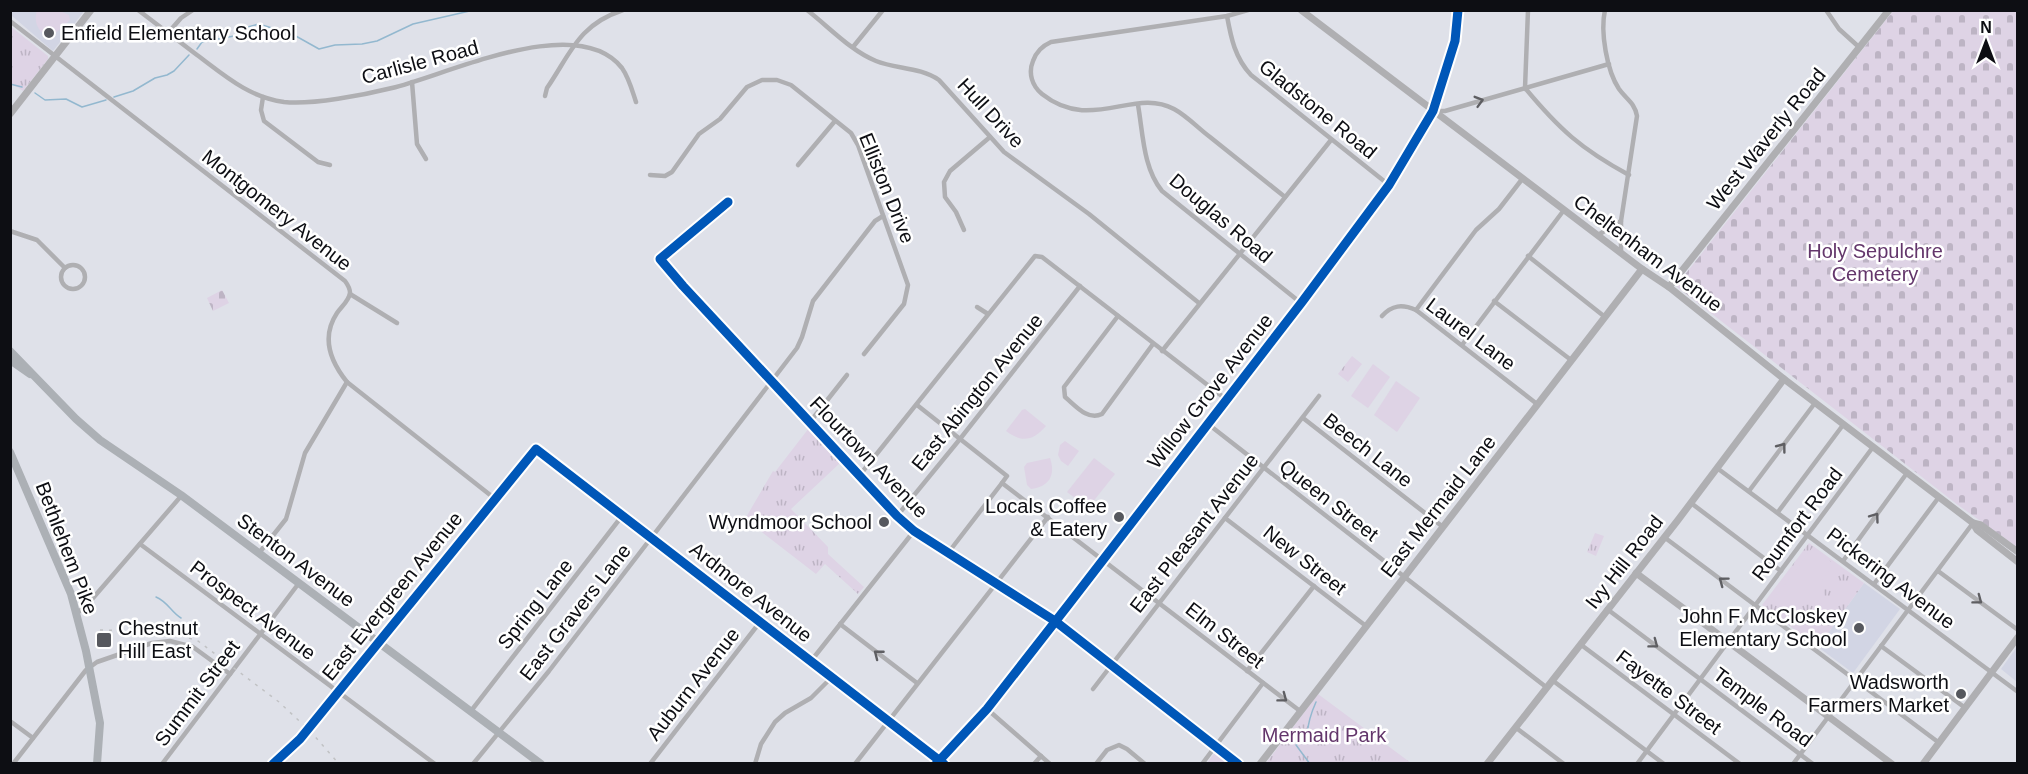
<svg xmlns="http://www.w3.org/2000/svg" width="2028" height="774" font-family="Arial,sans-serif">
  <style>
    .built { fill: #d2d5e4 }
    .grass { fill: url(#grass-tufts) }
    .cemetery { fill: url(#cemetery-stones) }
    .pitch { fill: #ded3e5 }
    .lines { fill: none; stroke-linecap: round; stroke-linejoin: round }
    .stream { stroke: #93b8cf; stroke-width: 1.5 }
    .street { stroke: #afafb2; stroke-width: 4.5 }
    .secondary { stroke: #afafb2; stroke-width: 7 }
    .primary { stroke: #acb0b5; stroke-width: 8 }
    .rail { stroke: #c1c2c4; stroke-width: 1.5; stroke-dasharray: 3 6; stroke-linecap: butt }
    .cycleway-casing { stroke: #fff; stroke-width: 13 }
    .cycleway { stroke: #0057b8; stroke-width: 9 }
    .oneway { stroke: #5e5e62 }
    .poi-dot { fill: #56585e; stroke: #fff; stroke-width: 2 }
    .labels { text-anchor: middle; stroke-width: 5; stroke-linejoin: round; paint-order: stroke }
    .poi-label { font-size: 20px; fill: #0d0e13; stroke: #fff; text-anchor: end }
    .street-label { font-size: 20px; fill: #0d0e13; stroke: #fff }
    .park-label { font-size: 20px; fill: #63366b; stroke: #fff }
  </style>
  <defs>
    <pattern id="grass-tufts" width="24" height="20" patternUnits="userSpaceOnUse" patternTransform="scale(1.5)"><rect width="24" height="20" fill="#ded3e5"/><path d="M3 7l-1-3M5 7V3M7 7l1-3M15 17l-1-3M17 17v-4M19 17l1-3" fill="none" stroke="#bdb4c4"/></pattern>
    <pattern id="cemetery-stones" width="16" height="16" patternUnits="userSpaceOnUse" patternTransform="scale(1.5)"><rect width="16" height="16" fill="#ded3e5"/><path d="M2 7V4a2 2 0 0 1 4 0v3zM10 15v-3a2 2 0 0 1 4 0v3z" fill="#bdb4c4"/></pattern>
  </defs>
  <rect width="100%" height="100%" fill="#dfe1e9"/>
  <g class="built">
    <polygon points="10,11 84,11 53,51 11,15"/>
    <polygon points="1864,583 1900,609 1853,673 1818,647"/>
    <polygon points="2017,647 2017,682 2001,669"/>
  </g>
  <g class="grass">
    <polygon points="10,26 48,56 48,59 23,91 11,83"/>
    <polygon points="1352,356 1362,364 1348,382 1338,374"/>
    <polygon points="809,428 840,463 791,509 828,547 828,554 864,587 858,594 825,564 816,574 745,519 773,471 775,472"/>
    <polygon points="1595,533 1604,536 1596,556 1587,552"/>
    <polygon points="1809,543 1864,583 1818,647 1762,605"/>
    <polygon points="1318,694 1411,763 1268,763 1267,762"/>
    <polygon points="1216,751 1233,763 1207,763"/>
  </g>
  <g class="cemetery">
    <polygon points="1893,11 2017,11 2017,547 1958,505 1676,286"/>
    <polygon points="222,290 229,303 213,311 207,298"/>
  </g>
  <g class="pitch">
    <path d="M 37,10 L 60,11 L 69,15 L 70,20 L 49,39 C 39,31 33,24 37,10 Z"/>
    <polygon points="1373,364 1390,377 1368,408 1351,396"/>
    <polygon points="1396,381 1420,398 1397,432 1374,415"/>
    <path d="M 1025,409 L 1046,426 C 1033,441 1022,443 1006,431 L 1022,410 Z"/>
    <polygon points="1065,441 1079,451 1068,466 1061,461 1058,455 1060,445"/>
    <path d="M 1050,458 C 1056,475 1049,487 1031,489 L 1027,485 L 1024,467 L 1027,463 Z"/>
    <polygon points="1094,458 1115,474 1088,508 1067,492"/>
    <polygon points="1812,548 1834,564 1822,580 1825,599 1823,603 1803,605 1795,616 1773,600 1789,579 1789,572 1795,571"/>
  </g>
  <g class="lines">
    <g class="stream">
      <polyline points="197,49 202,42 234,36 248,27 259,24 294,35 319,49 335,45 362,44 377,41 413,24 474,10"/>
      <polyline points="10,84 22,87"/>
      <polyline points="35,93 45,100 66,99 82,107 106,100"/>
      <polyline points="114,97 133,91 155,78 167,75 174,71 189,55"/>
      <path d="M 156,597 C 168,602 171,612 181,618"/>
      <path d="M 1310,764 L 1296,745 L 1307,735 C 1308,723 1311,713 1316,702"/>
    </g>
    <g class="street">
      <path d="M 138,10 C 158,25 177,40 197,55 C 224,75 248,97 284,102 C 312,105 364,95 392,88 C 447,75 577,11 622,68 C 629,78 632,90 636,102"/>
      <path d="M 807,10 C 829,27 851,51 876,61 C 896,69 920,67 939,80 L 1004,152 L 1089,214 L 1199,303"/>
      <path d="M 1248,10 L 1227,16 L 1051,42 C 1042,46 1036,52 1033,61 C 1028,73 1032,86 1042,94 C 1091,133 1134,87 1174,109 C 1187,116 1198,128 1210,137 C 1235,157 1260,177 1285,197"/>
      <path d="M 1605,10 C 1600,32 1607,71 1619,89 C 1626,99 1635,103 1637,116 L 1621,221 L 1621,253"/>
      <polyline points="1826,10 1839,29 1860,48"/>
      <path d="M 1227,16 C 1231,38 1235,58 1251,75 L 1389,185"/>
      <path d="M 10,21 L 345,281 C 348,285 350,288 350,293 C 349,301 341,307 337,313 C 321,337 330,361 347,382 L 494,498"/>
      <polyline points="168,33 181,18 193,10"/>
      <polyline points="853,47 883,10"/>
      <polyline points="412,82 417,144 426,159"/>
      <path d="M 1525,88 C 1559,129 1581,149 1629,175"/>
      <polyline points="1525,88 1528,10"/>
      <path d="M 545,96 L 547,88 C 571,53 578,25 623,10"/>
      <polyline points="263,97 261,110 264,121 318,162 330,165"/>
      <path d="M 1138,105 C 1143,133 1143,168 1162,191 L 1301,303"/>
      <polyline points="1436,111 1445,111 1609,64"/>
      <polyline points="798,165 835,121"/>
      <polyline points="650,175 665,176 672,172 699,134 720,119 747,87 762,80 777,80 791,85 851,133 858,145 908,285 904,304 864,354"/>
      <polyline points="728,202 660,259 683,286 897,516 914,531 1055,621 1238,764"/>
      <polyline points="964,230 956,212 945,197 944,182 950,171 990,137"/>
      <polyline points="10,231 37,240 65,268"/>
      <polyline points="1598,235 1621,221"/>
      <polyline points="1528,256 1605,317"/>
      <circle cx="73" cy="277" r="12"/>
      <polyline points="350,294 397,323"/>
      <polyline points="1494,301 1571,360"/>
      <polyline points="977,307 988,314"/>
      <polyline points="1416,310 1476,230 1499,209 1523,178"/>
      <path d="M 1118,316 L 1064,387 L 1065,397 C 1075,405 1087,421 1102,414 L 1153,344"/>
      <path d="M 1382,316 C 1392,305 1402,304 1416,310 L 1537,404"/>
      <polyline points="1462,345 1564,210"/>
      <polyline points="1162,351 1331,140"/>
      <polyline points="917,405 1007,476 1002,483 1300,711"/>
      <polyline points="1303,418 1443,527"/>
      <polyline points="810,422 847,375"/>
      <polyline points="1208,424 1546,687"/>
      <polyline points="1717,468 2018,692"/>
      <polyline points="859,476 1035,256 1042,257 1227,400"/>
      <polyline points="1749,491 1815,403"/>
      <polyline points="1691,503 1781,571"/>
      <polyline points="1778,512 1843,425"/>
      <polyline points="897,516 960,439 1080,286"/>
      <polyline points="1225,518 1366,626"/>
      <polyline points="1664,537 1938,742"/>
      <polyline points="140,544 435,764"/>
      <polyline points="259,553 286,519 305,453 347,382"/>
      <polyline points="948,553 1002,483"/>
      <polyline points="1843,561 1907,473"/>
      <polyline points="1938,571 2018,630"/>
      <polyline points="1874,584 1939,497"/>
      <polyline points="1607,609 1813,764"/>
      <polyline points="76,614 87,605 182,495"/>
      <polyline points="840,624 917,683"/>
      <polyline points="1580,644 1740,764"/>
      <polyline points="1881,646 1964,707"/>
      <polyline points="811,661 914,531"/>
      <polyline points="1247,671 1314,586"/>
      <polyline points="1552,680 1664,764"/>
      <polyline points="1093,689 1319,396"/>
      <polyline points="987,709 1050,764"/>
      <polyline points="471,711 622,516"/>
      <polyline points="10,721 33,738"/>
      <polyline points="1515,727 1564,764"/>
      <polyline points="13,764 86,670 97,662 152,643 170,641 193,647 230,674"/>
      <polyline points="162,764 299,583"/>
      <polyline points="273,764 300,739 536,449 944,764"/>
      <polyline points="473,764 549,671 797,348 802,337 813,301 875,221 883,216"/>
      <polyline points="650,764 760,622"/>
      <polyline points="755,764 761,744 775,722 785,713 811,698 832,677"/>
      <polyline points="855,764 1048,517"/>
      <polyline points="1034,764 1041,756"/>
      <polyline points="1096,764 1107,750 1119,745 1127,749 1145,764"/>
      <polyline points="1202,764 1263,683"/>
      <polyline points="1637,764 1873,447"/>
      <polyline points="1793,764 1973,523"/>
    </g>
    <g class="secondary">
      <polyline points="1301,10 1642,269 1669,287 1784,379 1973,523 1977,530 2018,562"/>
      <polyline points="10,114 91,10"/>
      <polyline points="1669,287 1889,10"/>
      <polyline points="1973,523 1981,525 2018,552"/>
      <polyline points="1636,573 1892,764"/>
      <polyline points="936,764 987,709 1069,604 1302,302 1389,185 1433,111 1455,41 1458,10"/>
      <polyline points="1260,764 1642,269"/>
      <polyline points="1487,764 1678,520 1784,379"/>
      <polyline points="1923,764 2018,637"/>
    </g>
    <g class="primary">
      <polyline points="10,351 76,419 100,440 181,495 541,764"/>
      <polyline points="10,360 30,374"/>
      <polyline points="10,452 71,594 86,651 100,723 97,764"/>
    </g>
    <polyline class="rail" points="100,630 171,632 198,641 279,702 312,733 339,764"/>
    <defs>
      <g id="cycleway">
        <polyline points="728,202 660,259 683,286 897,516 914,531 1055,621 1238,764"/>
        <polyline points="273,764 300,739 536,449 944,764"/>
        <polyline points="936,764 987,709 1069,604 1302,302 1389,185 1433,111 1455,41 1458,10"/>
      </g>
    </defs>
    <use href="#cycleway" class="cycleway-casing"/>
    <use href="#cycleway" class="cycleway"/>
  </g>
  <defs><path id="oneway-chevron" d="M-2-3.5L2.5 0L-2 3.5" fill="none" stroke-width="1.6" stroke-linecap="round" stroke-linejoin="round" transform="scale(1.5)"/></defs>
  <g class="oneway">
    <use href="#oneway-chevron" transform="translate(1479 101) rotate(-16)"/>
    <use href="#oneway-chevron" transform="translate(1782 447) rotate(-53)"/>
    <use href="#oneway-chevron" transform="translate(1875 517) rotate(-54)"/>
    <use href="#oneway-chevron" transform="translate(1723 581) rotate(-143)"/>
    <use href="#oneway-chevron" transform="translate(1978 600) rotate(37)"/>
    <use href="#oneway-chevron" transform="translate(1654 644) rotate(37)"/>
    <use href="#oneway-chevron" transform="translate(878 654) rotate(-142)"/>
    <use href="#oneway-chevron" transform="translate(1283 698) rotate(37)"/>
  </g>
  <g class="poi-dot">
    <circle cx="49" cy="33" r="6"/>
    <circle cx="1119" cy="517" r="6"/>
    <circle cx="884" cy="522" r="6"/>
    <circle cx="1859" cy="628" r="6"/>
    <rect x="96" y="632" width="16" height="16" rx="3"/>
    <circle cx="1961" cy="694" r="6"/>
  </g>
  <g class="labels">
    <g class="poi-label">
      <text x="61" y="40" text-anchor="start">Enfield Elementary School</text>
      <text x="1107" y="513">Locals Coffee<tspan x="1107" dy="23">&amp; Eatery</tspan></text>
      <text x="872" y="529">Wyndmoor School</text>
      <text x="1847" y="623">John F. McCloskey<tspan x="1847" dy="23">Elementary School</tspan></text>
      <text x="118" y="635" text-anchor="start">Chestnut<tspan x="118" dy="23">Hill East</tspan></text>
      <text x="1949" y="689">Wadsworth<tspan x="1949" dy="23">Farmers Market</tspan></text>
    </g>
    <g class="street-label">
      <text transform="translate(420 62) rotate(-15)" y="7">Carlisle Road</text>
      <text transform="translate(1318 109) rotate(39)" y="7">Gladstone Road</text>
      <text transform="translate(991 113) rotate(47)" y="7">Hull Drive</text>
      <text transform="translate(1766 139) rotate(-51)" y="7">West Waverly Road</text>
      <text transform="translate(887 188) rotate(68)" y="7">Elliston Drive</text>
      <text transform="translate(277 210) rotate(38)" y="7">Montgomery Avenue</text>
      <text transform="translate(1221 218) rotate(40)" y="7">Douglas Road</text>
      <text transform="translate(1648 253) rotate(37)" y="7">Cheltenham Avenue</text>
      <text transform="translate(1471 334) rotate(37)" y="7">Laurel Lane</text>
      <text transform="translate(1210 391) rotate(-52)" y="7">Willow Grove Avenue</text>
      <text transform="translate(977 392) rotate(-51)" y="7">East Abington Avenue</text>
      <text transform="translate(1368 450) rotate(38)" y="7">Beech Lane</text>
      <text transform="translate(869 457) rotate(46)" y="7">Flourtown Avenue</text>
      <text transform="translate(1329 500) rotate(38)" y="7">Queen Street</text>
      <text transform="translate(1438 506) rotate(-52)" y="7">East Mermaid Lane</text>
      <text transform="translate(1797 524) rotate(-53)" y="7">Roumfort Road</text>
      <text transform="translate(1194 533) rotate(-52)" y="7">East Pleasant Avenue</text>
      <text transform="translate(67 548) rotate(69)" y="7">Bethlehem Pike</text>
      <text transform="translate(296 560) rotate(37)" y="7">Stenton Avenue</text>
      <text transform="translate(1305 560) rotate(38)" y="7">New Street</text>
      <text transform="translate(1624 562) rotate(-52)" y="7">Ivy Hill Road</text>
      <text transform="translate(1891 578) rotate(37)" y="7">Pickering Avenue</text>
      <text transform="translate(751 592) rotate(38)" y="7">Ardmore Avenue</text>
      <text transform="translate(392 596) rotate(-51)" y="7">East Evergreen Avenue</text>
      <text transform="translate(535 604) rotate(-52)" y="7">Spring Lane</text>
      <text transform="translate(253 610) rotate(37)" y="7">Prospect Avenue</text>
      <text transform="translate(575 612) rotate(-52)" y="7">East Gravers Lane</text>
      <text transform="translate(1225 635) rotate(38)" y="7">Elm Street</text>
      <text transform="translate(693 684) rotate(-52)" y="7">Auburn Avenue</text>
      <text transform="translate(1669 692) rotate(37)" y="7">Fayette Street</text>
      <text transform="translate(197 693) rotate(-53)" y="7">Summit Street</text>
      <text transform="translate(1763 707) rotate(37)" y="7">Temple Road</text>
    </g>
    <g class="park-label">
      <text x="1875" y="258">Holy Sepulchre<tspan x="1875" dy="23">Cemetery</tspan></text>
      <text x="1324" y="742">Mermaid Park</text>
    </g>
  </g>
  <rect width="2028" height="774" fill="none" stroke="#0d0e13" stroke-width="24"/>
  <g transform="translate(1986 42)" stroke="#ffffff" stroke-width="4.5" paint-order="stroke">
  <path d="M0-4.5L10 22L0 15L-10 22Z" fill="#0d0e13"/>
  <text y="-9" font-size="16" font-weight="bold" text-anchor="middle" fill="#0d0e13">N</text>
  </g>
</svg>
